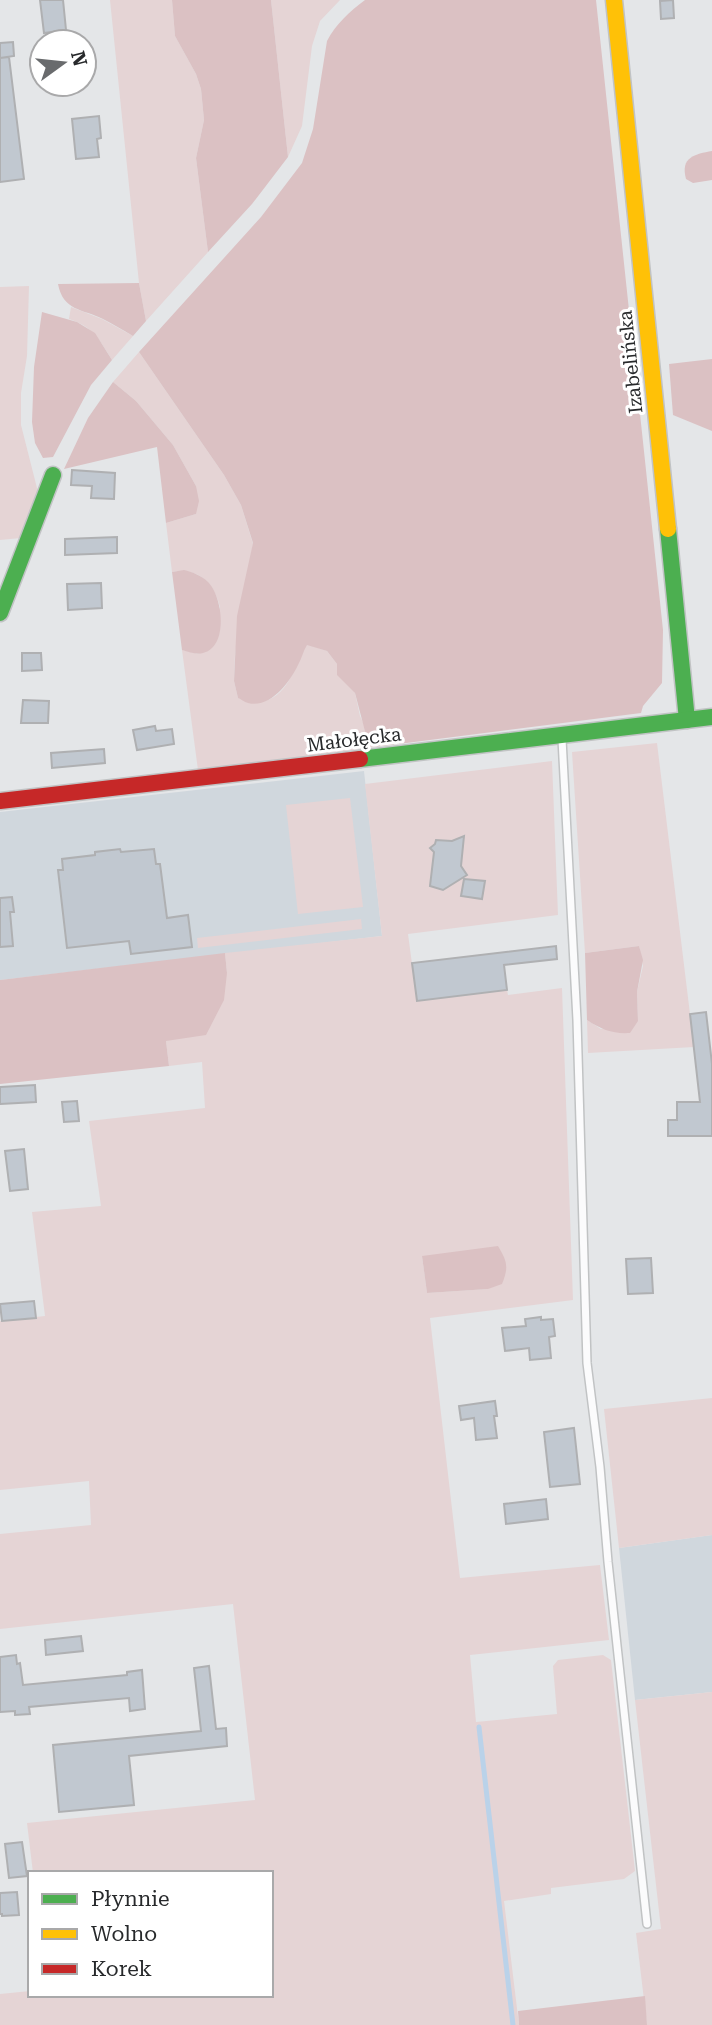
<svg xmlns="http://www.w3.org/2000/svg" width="712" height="2025" font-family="'Roboto Serif',serif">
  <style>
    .built { fill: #d0d7dd }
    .green { fill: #e5d4d5; fill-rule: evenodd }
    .forest { fill: #dbc1c3 }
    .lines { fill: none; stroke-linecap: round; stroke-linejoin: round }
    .stream { stroke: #bad2e9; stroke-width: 5 }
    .building { fill: #c1c8d0; stroke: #afb0b2; stroke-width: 2 }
    .lane-casing { stroke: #c1c3c4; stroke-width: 10 }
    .fast-casing { stroke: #c1c3c4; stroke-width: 19 }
    .slow-casing { stroke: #c1c3c4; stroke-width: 19 }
    .jam-casing { stroke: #c1c3c4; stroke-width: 19 }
    .lane { stroke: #fbfbfc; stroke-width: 7 }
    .fast { stroke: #4caf50; stroke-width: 16 }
    .slow { stroke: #ffc107; stroke-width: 16 }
    .jam { stroke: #c62828; stroke-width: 16 }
    .labels { text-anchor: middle; stroke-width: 6; stroke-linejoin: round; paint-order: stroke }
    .street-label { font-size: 19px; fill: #27292b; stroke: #fff }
  </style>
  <rect width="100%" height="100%" fill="#e4e6e8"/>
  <g class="built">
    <polygon points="364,771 382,936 0,980 0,812"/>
    <polygon points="712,1535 712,1692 635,1700 619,1548"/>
  </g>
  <g class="green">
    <polygon points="110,0 172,0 175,36 196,74 201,89 204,120 196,158 208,252 146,321 139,283"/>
    <polygon points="271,0 340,0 320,21 312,46 302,126 288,157"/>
    <polygon points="29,286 27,356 21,393 21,425 38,492 21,538 0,540 0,287"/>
    <path d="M 71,307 L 102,319 L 133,336 L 112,360 C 100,340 92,326 69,319 Z"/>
    <path d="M 139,352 L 224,475 L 241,505 L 253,544 L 235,654 L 234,681 L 238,698 C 246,699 258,703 265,701 C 290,694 295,663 307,644 L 327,651 L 337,664 L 355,693 L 360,716 L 375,747 L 198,770 L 182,650 L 199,654 L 220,607 C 214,583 198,567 172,572 L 166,523 L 196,514 L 196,486 L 173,445 L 136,401 L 113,382 Z"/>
    <polygon points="657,743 694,1047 588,1053 587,1020 601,1029 638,1021 637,992 643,966 639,946 585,953 572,752"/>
    <path d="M 552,761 L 558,915 L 408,934 L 417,1001 L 507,990 L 508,995 L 562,988 L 573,1300 L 430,1318 L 460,1578 L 600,1565 L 609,1640 L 470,1655 L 476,1722 L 557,1714 L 553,1666 L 558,1660 L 603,1655 L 611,1660 L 635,1871 L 624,1879 L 551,1888 L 551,1894 L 504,1901 L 519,2025 L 0,2025 L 0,1994 L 30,1991 L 30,1995 L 271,1995 L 271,1873 L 33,1873 L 27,1823 L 255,1800 L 233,1604 L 0,1629 L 0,1534 L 91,1525 L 89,1481 L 0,1490 L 0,1321 L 45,1316 L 32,1212 L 101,1206 L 89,1121 L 205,1108 L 202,1062 L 169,1066 L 166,1041 L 227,973 L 225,953 L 382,936 L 365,784 ZM 422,1256 L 488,1289 L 427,1293 Z"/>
    <polygon points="350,798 363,907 298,914 286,805"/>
    <polygon points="361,919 362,929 198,948 197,938"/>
    <polygon points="712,1398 712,1535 619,1548 604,1409"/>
    <polygon points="712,1692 712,2025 647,2025 636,1933 661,1929 635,1700"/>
  </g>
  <g class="forest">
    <polygon points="172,0 271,0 288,157 252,204 208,252 196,158 204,120 201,89 196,74 175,36"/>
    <path d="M 365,0 L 596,0 L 663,630 L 662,683 L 643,706 L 641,713 L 375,747 L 366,735 L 355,693 L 337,675 L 337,664 L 327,651 L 307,645 C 303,651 302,658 298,665 C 290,682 270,709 248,703 C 244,702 241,699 238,698 L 234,681 L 237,616 L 253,543 L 241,505 L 224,475 L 139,352 L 261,217 L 302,163 L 313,129 L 327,41 C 336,24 349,12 365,0 Z"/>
    <path d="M 712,151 L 712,180 L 693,183 L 686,179 C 680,157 695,154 712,151 Z"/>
    <path d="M 139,283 L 146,321 L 133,336 C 123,330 113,324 103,319 C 83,309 63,311 58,284 Z"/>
    <polygon points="42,312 77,322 95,333 112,360 91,385 53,457 43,458 35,443 32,422 34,367"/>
    <polygon points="712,359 712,431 673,415 669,364"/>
    <polygon points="113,382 136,401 173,445 196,486 199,501 196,514 166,523 157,447 64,469 88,418"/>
    <path d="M 184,570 C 192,572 201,575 208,582 C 223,597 229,647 203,653 C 197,655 189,652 182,650 L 172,572 Z"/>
    <path d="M 639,946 L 643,960 L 637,992 L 638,1021 L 630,1033 C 613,1034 602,1030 587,1020 L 585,953 Z"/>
    <polygon points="225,953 227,973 224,1000 206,1035 166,1041 169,1066 0,1084 0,980"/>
    <path d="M 498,1246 C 507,1261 509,1267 502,1284 L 488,1289 L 427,1293 L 422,1256 Z"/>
    <polygon points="645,1996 647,2025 519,2025 518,2011"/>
  </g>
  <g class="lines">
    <polyline class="stream" points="479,1727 513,2025"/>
  </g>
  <g class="building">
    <polygon points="40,0 63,0 66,30 44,33"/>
    <polygon points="673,0 674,18 661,19 660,1"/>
    <polygon points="13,42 14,56 0,58 9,57 24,179 0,182 0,43"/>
    <polygon points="99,116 101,138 97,139 99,157 76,159 72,119"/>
    <polygon points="72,470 115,473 114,499 91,498 92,486 71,485"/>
    <polygon points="117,537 117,553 65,555 65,539"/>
    <polygon points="101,583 102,608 68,610 67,584"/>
    <polygon points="22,653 41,653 42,670 22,671"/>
    <polygon points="23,700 49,701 48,723 21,723"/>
    <polygon points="155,726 156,731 172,729 174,744 137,750 133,730"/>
    <polygon points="104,749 105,763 52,768 51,753"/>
    <polygon points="464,836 461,866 467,875 443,890 430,886 434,852 430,848 435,844 436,840 452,841"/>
    <polygon points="120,849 121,852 154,849 156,864 160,864 167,918 188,915 192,947 131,954 129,941 67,948 58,870 63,870 62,859 95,855 95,852"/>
    <polygon points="464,879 485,881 482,899 461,896"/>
    <polygon points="12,897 14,912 10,912 13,946 0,947 0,898"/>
    <polygon points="556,946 557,959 504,965 507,990 417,1001 412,963"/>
    <polygon points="706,1012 712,1064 712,1136 668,1136 668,1120 677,1120 677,1102 700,1102 690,1014"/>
    <polygon points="35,1085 36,1102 0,1104 0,1087"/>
    <polygon points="77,1101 79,1121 64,1122 62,1102"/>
    <polygon points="24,1149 28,1189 10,1191 5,1151"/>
    <polygon points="651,1258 653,1293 628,1294 626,1259"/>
    <polygon points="34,1301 36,1318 2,1321 0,1304"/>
    <polygon points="541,1317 541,1320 553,1319 555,1336 549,1337 551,1358 530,1360 529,1348 505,1351 502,1328 526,1326 525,1319"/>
    <polygon points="495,1401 497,1416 494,1416 497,1438 476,1440 474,1418 461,1420 459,1406"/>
    <polygon points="574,1428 580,1484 550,1487 544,1432"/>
    <polygon points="546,1499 548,1519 506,1524 504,1504"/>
    <polygon points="81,1636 83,1651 46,1655 45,1640"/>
    <polygon points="16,1655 17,1664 20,1663 23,1685 127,1675 127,1672 142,1670 145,1709 130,1711 129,1698 29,1707 30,1714 15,1715 15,1711 0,1712 0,1657"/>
    <polygon points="209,1666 216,1729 226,1728 227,1746 129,1756 134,1805 59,1812 53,1745 201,1731 194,1668"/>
    <polygon points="22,1842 27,1876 9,1878 5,1844"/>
    <polygon points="17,1892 19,1915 2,1916 2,1914 0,1914 0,1893"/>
  </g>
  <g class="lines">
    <defs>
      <polyline id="lane" points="562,739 577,1020 587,1363 600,1467 608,1562 647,1924"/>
      <g id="fast">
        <polyline points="668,529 687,720"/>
        <polyline points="0,613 53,475"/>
        <polyline points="360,759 712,717"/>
      </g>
      <polyline id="slow" points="614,0 668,529"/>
      <polyline id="jam" points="0,801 360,759"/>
    </defs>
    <use href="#lane" class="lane-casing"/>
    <use href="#fast" class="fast-casing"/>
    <use href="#slow" class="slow-casing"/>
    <use href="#jam" class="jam-casing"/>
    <use href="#lane" class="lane"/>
    <use href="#fast" class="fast"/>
    <use href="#slow" class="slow"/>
    <use href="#jam" class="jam"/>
  </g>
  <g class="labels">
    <g class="street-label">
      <text transform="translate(630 362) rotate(-96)" y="7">Izabelińska</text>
      <text transform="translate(354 739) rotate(-7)" y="7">Małołęcka</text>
    </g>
  </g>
  <rect x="28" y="1871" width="245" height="126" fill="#ffffff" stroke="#a9a9aa" stroke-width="2"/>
  <rect x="42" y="1894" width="35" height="10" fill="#4caf50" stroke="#a9a9aa" stroke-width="2"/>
  <text x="91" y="1906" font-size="21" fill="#27292b">Płynnie</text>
  <rect x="42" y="1929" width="35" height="10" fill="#ffc107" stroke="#a9a9aa" stroke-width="2"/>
  <text x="91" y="1941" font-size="21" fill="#27292b">Wolno</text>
  <rect x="42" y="1964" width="35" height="10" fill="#c62828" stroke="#a9a9aa" stroke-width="2"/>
  <text x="91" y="1976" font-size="21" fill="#27292b">Korek</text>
  <g transform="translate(63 63) rotate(75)"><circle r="33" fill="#ffffff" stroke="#a9a9aa" stroke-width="2"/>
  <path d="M0-5L12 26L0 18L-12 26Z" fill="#696b6d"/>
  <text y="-10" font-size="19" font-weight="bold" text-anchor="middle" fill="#27292b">N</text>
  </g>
</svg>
